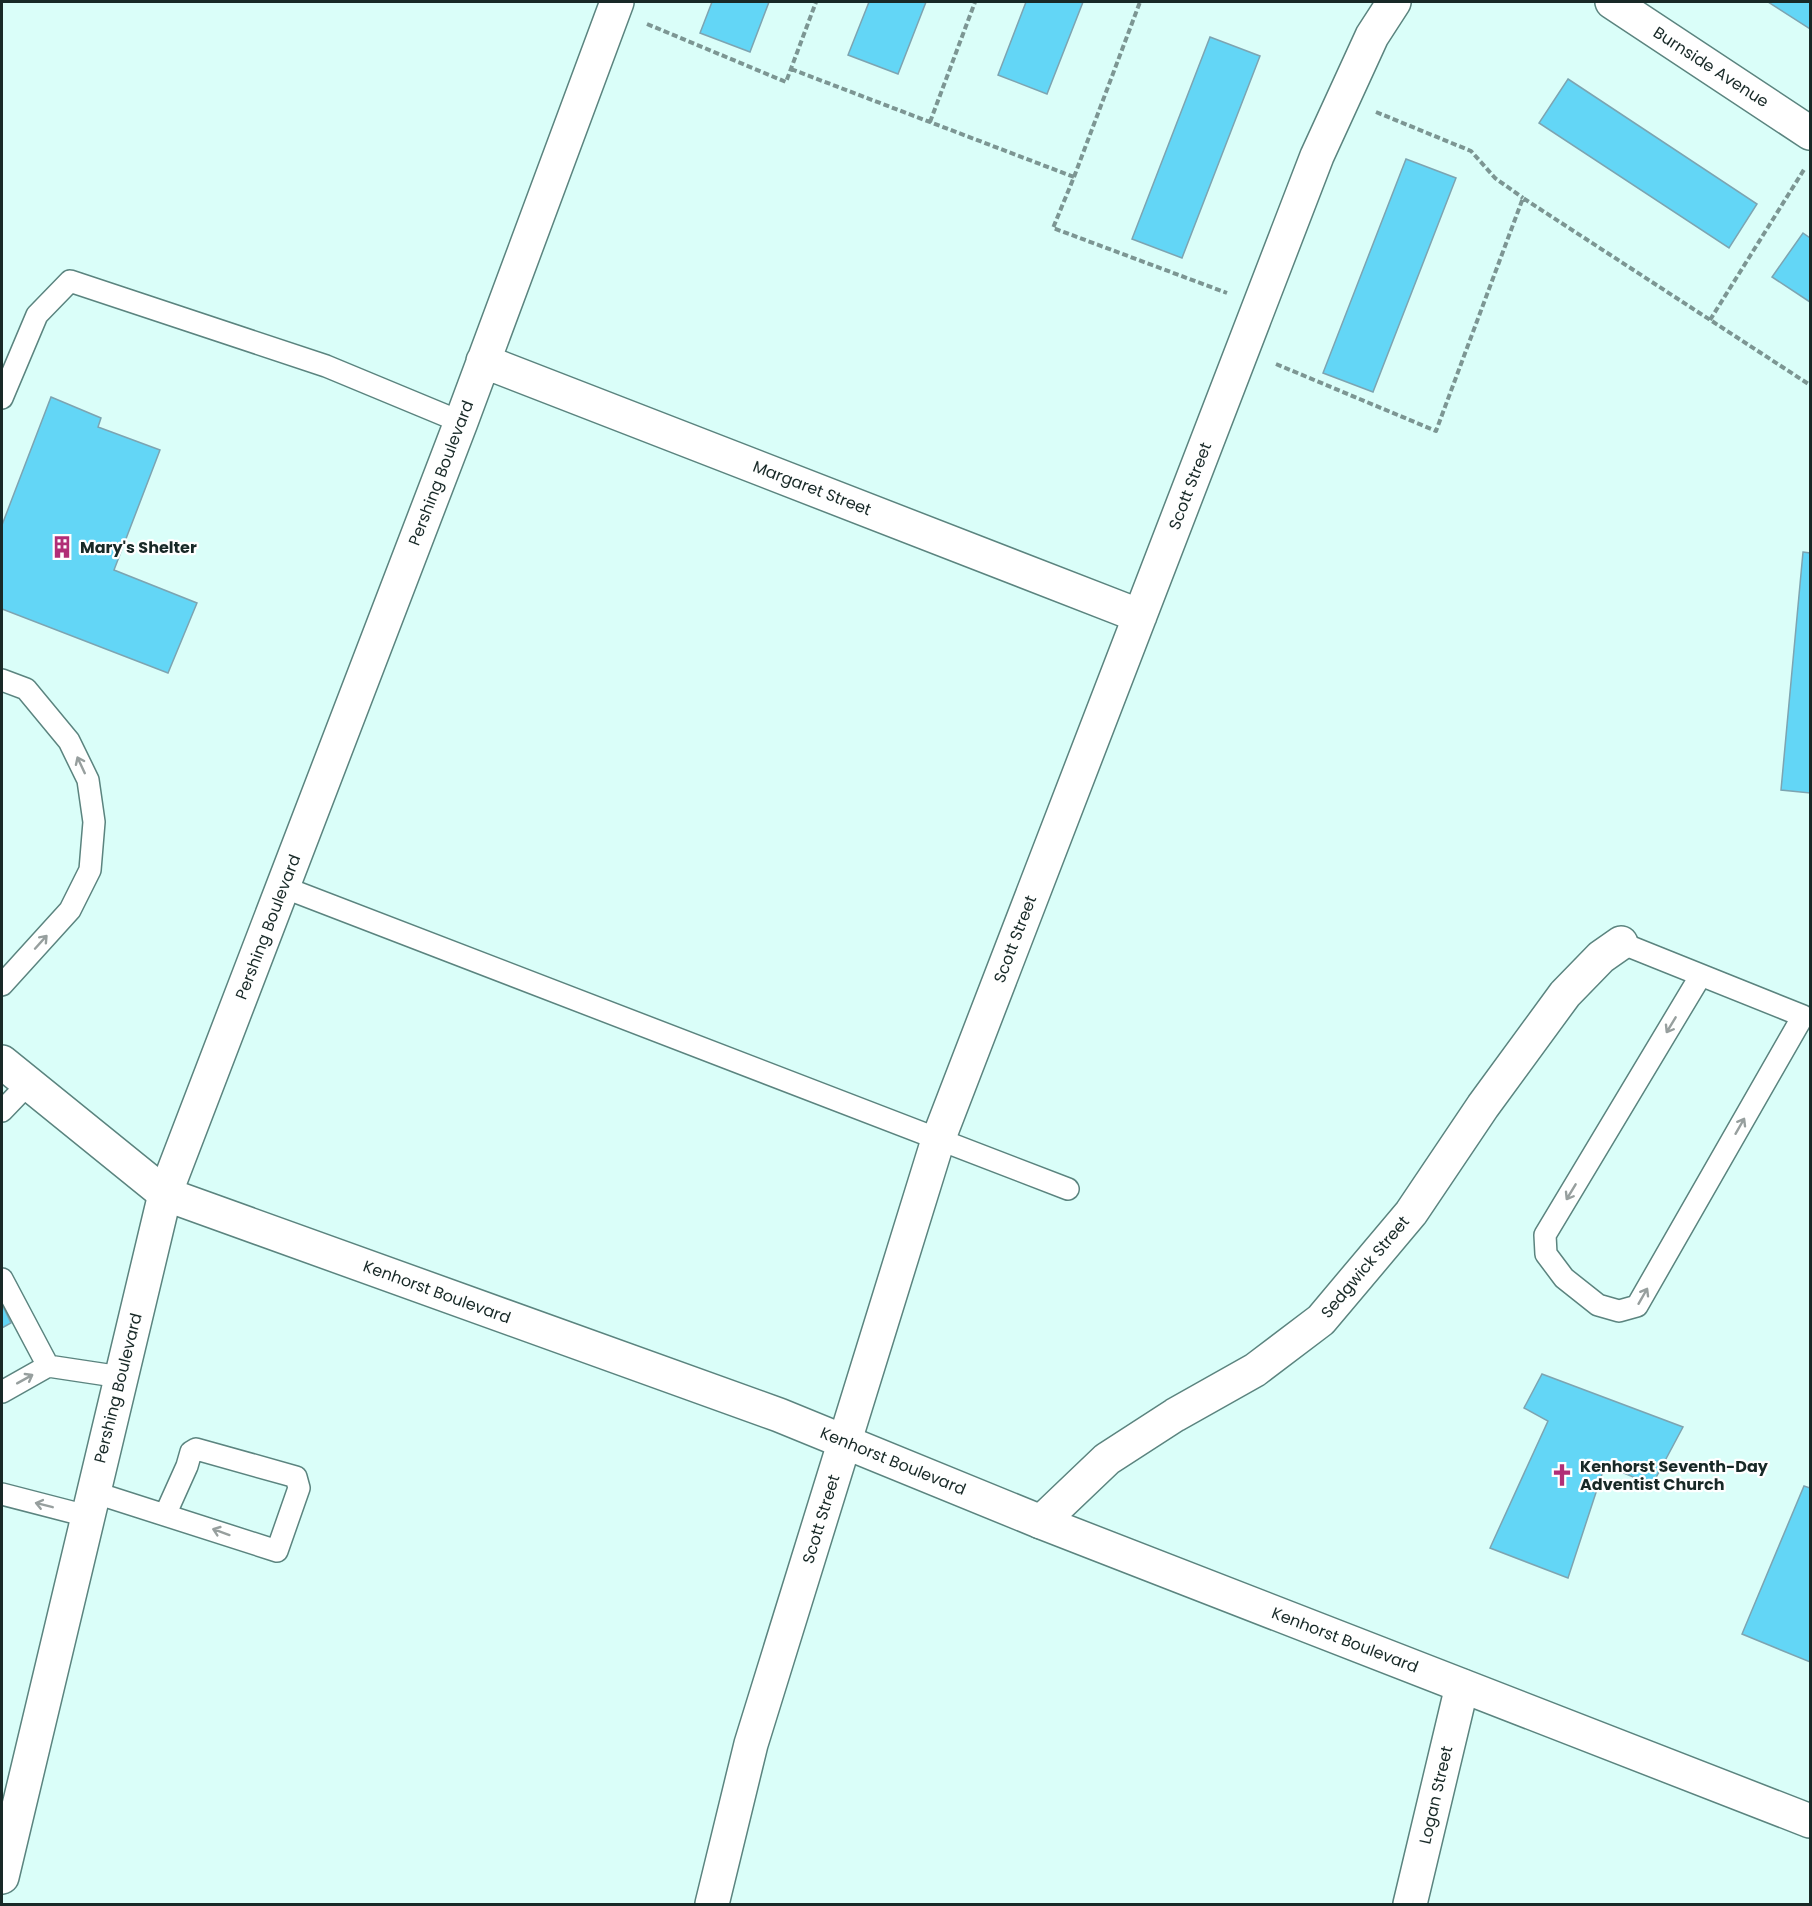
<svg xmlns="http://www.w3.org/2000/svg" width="1812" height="1906" viewBox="0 0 1812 1906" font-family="Poppins,sans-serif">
  <rect width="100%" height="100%" fill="#dafef9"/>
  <!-- building -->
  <path fill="#63d6f6" stroke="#7da4b1" stroke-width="1.5" d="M712,2H769L750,52L700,33Z
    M869,2H926L898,74L848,55Z
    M1026,2H1083L1047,94L998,75Z
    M1768,2H1810V29Z
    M1210,37L1260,56L1182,258L1132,239Z
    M1568,79L1757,204L1729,248L1539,123Z
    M1406,159L1456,178L1373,392L1323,373Z
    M1803,233L1810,238V302L1772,277Z
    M51,397L101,418L98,427L160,450L114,570L197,603L168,673L2,609V525Z
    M1803,552L1810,553V793L1781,790Z
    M2,1304L11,1323L2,1328Z
    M1542,1374L1683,1427L1652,1485L1605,1465L1568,1578L1490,1548L1548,1421L1524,1408Z
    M1804,1486L1810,1488V1662L1742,1634Z"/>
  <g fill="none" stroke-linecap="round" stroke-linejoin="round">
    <!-- lane casing -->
    <g stroke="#5b847f" stroke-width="24">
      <path id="lane" d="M2,398L37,315L70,281L326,366L461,422
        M2,680L26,689L69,741L88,780L94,822L90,870L70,910L2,985
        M283,887L1068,1189
        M1621,943L1803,1016L1637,1306L1619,1311L1598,1305L1564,1278L1546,1254L1545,1235L1701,975
        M2,1111L27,1085
        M2,1279L48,1366L121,1377
        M2,1392L48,1366
        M93,1492L277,1551L299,1488L296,1477L196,1449L191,1452L187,1466L165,1515
        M2,1494L87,1516"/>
    </g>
    <!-- street casing -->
    <g stroke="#5b847f" stroke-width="36">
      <path id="street" d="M1612,2L1810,133
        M483,361L1140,616
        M1041,1522L1107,1459L1175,1415L1255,1370L1321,1320L1411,1213L1483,1106L1565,994L1601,957L1621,943
        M2,1877L165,1194L461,422L617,2
        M712,1904L751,1744L938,1140L1317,156L1372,36L1394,2
        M1410,1904L1462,1686"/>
    </g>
    <!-- secondary casing -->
    <g stroke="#5b847f" stroke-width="36">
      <path id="secondary" d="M2,1062L165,1194L779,1415L1041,1522L1810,1821"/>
    </g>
    <!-- path -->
    <path stroke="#7c9693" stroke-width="4" stroke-dasharray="6 3" stroke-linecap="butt" d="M647,24L786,82L816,2
      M791,69L1074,177L1053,228L1227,293
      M1376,112L1471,151L1495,178L1523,198
      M930,122L975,2
      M1074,177L1140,2
      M1710,320L1805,168
      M1276,364L1436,431L1523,198L1810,385"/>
    <!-- lane -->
    <use href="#lane" stroke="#fff" stroke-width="21"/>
    <!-- street -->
    <use href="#street" stroke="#fff" stroke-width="33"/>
    <!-- secondary -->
    <use href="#secondary" stroke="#fff" stroke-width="33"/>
  </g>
  <!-- one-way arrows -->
  <defs><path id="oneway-shaft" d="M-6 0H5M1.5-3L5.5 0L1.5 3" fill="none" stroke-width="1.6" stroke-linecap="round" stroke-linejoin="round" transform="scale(1.5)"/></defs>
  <g stroke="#979f9e">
    <use href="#oneway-shaft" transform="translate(81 765) rotate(-115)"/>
    <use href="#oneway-shaft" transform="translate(41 942) rotate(-48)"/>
    <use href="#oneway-shaft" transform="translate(1671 1025) rotate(121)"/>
    <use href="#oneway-shaft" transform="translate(1740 1126) rotate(-60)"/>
    <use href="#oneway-shaft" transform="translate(1571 1192) rotate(121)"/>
    <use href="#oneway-shaft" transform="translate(1643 1296) rotate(-60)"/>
    <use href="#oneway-shaft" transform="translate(25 1379) rotate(-29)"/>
    <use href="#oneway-shaft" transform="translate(44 1505) rotate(-166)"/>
    <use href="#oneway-shaft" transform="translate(221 1532) rotate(-160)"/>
  </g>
  <!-- icons -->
  <defs>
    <g id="building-bare" transform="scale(1.8)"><path d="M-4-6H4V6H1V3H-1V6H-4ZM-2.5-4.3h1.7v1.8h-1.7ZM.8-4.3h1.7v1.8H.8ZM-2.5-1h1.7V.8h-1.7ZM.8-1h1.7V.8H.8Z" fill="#b12e77" stroke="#fff" stroke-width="2.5" paint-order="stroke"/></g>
    <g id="church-bare" transform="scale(1.8)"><path d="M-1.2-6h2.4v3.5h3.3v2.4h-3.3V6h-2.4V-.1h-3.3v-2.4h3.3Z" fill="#b12e77" stroke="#fff" stroke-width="2.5" paint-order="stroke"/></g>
  </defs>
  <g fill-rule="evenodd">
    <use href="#building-bare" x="62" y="547"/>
    <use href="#church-bare" x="1562" y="1475"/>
  </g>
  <g text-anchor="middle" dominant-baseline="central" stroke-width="4.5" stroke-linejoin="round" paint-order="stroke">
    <!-- street labels -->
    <g font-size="16" fill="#182927" stroke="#fff">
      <text transform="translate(1711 67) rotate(33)">Burnside Avenue</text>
      <text transform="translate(441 473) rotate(-69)">Pershing Boulevard</text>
      <text transform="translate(1190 486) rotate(-69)">Scott Street</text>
      <text transform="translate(812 488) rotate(21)">Margaret Street</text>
      <text transform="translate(268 927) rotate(-69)">Pershing Boulevard</text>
      <text transform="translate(1015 939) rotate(-69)">Scott Street</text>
      <text transform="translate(1365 1267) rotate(-50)">Sedgwick Street</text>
      <text transform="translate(437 1292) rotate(20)">Kenhorst Boulevard</text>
      <text transform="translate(118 1388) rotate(-76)">Pershing Boulevard</text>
      <text transform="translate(893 1461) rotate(22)">Kenhorst Boulevard</text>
      <text transform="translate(821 1519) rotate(-73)">Scott Street</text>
      <text transform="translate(1345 1640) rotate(21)">Kenhorst Boulevard</text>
      <text transform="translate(1436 1795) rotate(-77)">Logan Street</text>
    </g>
    <!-- poi labels -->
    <g font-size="16" font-weight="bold" fill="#182927" stroke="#fff" text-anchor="start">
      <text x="80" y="547">Mary's Shelter</text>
      <text x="1580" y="1466">Kenhorst Seventh-Day<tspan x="1580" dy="18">Adventist Church</tspan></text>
    </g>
  </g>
  <!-- border -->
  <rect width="1812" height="1906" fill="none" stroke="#182927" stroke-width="6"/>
</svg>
